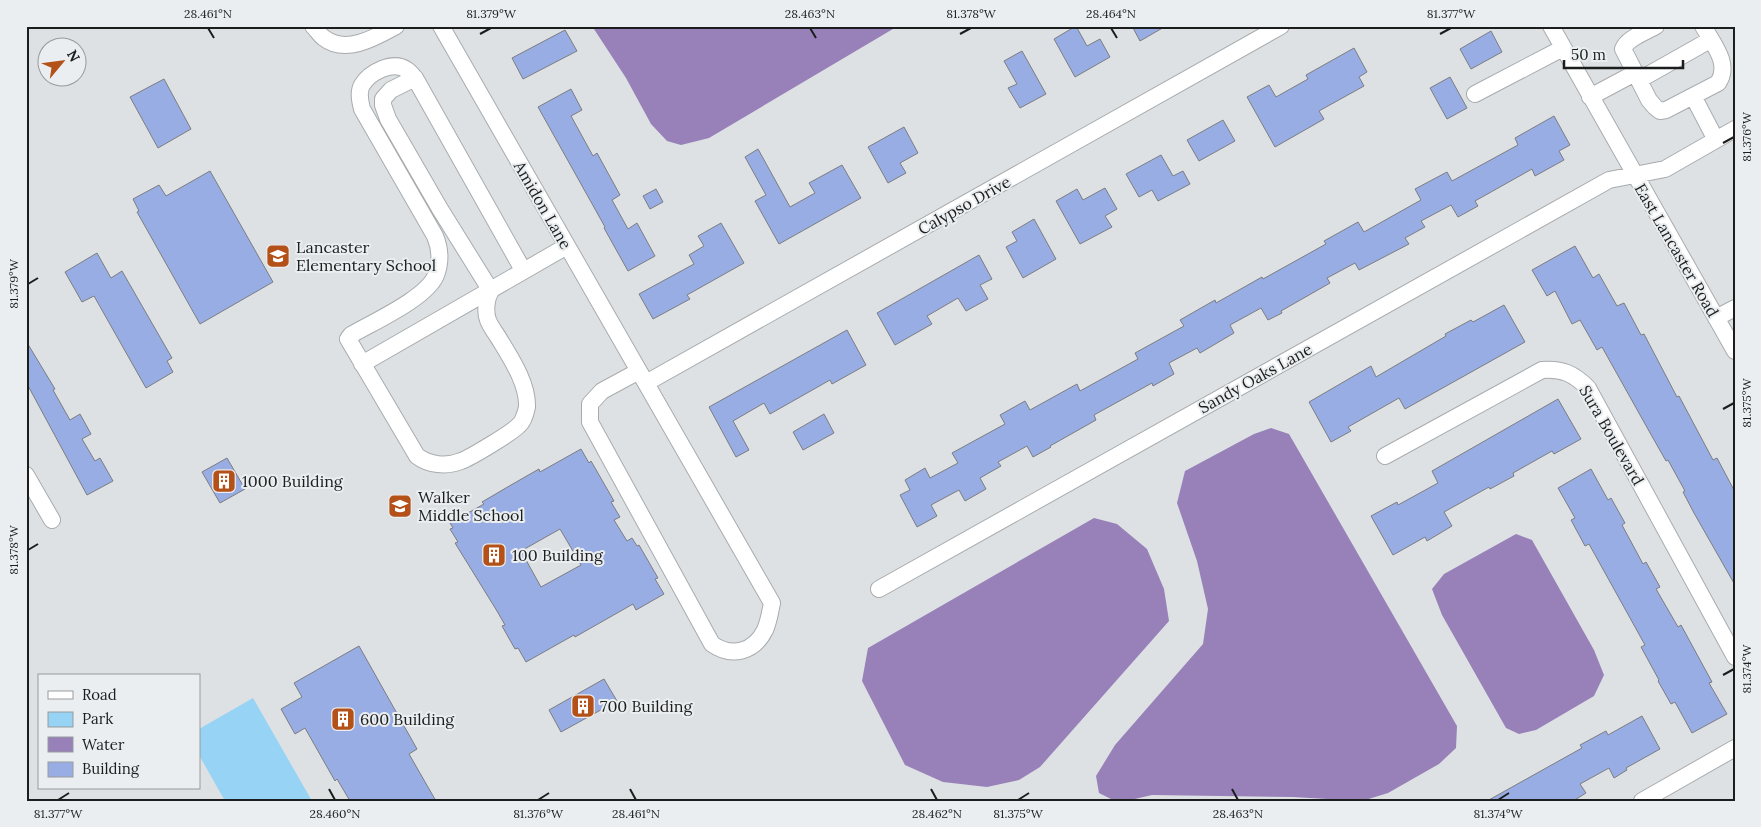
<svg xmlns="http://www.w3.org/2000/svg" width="1761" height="827" viewBox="0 0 1761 827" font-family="Lora,serif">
  <rect width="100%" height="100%" fill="#dde1e3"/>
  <!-- green -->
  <path fill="#96d3f5" d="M253,698L312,801H225L199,755V729Z"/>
  <!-- water -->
  <path fill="#9781b8" d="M592,26H898L709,138L681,145L667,141L651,124L626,78Z
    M1271,428L1289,434L1457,726L1456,748L1439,764L1388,793L1362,801L1293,797L1152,795L1126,801H1115L1099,793L1096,776L1115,745L1203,644L1208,609L1197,561L1177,503L1185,471L1254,434Z
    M1094,518L1117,524L1147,549L1164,589L1169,621L1040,767L1019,780L987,787L943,782L905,765L862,681L868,648Z
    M1516,534L1532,540L1594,650L1604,675L1594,696L1536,730L1519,734L1506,728L1442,615L1432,589L1444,574Z"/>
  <!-- building -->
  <path fill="#98ade4" stroke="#7c7d80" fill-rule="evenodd" d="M1076,26L1087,46L1100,39L1110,57L1075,77L1054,39Z
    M1132,26H1166L1140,41Z
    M565,30L577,51L523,79L512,58Z
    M1491,31L1502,52L1471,69L1460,49Z
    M1354,48L1367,72L1359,77L1364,86L1319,111L1324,119L1275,147L1247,97L1269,85L1276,97L1308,79L1306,75Z
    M1022,51L1046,94L1020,108L1008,88L1017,84L1004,61Z
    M1450,77L1467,108L1447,119L1430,88Z
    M164,79L191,129L158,148L130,97Z
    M571,89L582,110L571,116L593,156L597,153L620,195L612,200L628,229L637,223L655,256L628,271L604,228L605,227L538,107Z
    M1554,116L1570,145L1559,151L1564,160L1535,176L1532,169L1475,201L1478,206L1458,217L1451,205L1421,221L1425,227L1405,238L1409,244L1359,270L1355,263L1327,278L1330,283L1281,311L1282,313L1268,320L1261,308L1230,325L1234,333L1200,353L1197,348L1169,363L1174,374L1153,386L1152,383L1094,415L1096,420L1050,446L1051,447L1033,457L1027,446L998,462L1001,466L980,478L986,489L965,501L959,490L931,505L937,516L917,527L900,495L910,490L905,480L925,468L930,478L958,463L952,453L1005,424L1000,415L1025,401L1030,410L1077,384L1080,391L1138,359L1135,353L1184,326L1180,320L1215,300L1216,303L1262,277L1263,279L1326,244L1324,241L1358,222L1364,232L1421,200L1415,189L1447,172L1452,181L1518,145L1515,138Z
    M1223,120L1235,141L1199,161L1187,140Z
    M904,127L918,153L900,163L906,173L888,183L868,147Z
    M758,149L790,207L815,193L809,183L842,165L861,198L779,244L755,201L766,195L745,157Z
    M1161,155L1173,176L1183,171L1190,184L1158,201L1152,190L1139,197L1126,174Z
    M210,171L273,282L200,324L137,212L139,211L133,199L159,185L166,196Z
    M1105,188L1117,209L1105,216L1112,227L1080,244L1056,201L1077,189L1083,200Z
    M656,189L663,202L650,209L643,196Z
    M1034,219L1056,259L1023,278L1006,247L1017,241L1012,232Z
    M721,223L744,263L687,295L690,299L653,319L639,294L694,264L689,255L704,246L698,236Z
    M1575,246L1593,278L1599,274L1617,306L1624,303L1641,335L1644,334L1677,397L1679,396L1713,460L1717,458L1735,492V585L1694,513L1683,492L1685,491L1668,460L1666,461L1649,431L1602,347L1597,350L1580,320L1572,324L1555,291L1547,296L1532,270Z
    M97,253L111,278L122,271L172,358L167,361L173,372L146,388L94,296L82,302L65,272Z
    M979,255L992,279L980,285L988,299L966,311L958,298L927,316L932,324L895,345L877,313Z
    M1504,305L1525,342L1405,409L1399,398L1348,427L1351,431L1331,442L1309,402L1371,366L1376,377L1446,336L1445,334L1471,320L1473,322Z
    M847,330L866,365L832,384L830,380L770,414L764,403L733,421L749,450L736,457L709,407Z
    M26,341L55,389L53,390L70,420L80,414L91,434L82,439L95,461L100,458L113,481L87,495L26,382Z
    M1558,399L1581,439L1554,454L1552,451L1513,473L1514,476L1490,489L1489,487L1444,512L1452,526L1427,541L1425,537L1393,555L1371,516L1397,502L1398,505L1438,483L1432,471Z
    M824,414L834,433L803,450L793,432Z
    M581,449L589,463L591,461L614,501L611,502L620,517L614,520L627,541L632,538L637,546L639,545L658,578L655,579L664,594L636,610L633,604L575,637L574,635L526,662L518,648L515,649L502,626L505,625L497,611L455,543L458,542L450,529L453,528L450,523L484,504L482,502L511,485L539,469L540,472ZM560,529L581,565L541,587L521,551Z
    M227,458L245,489L220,503L202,472Z
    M1591,469L1608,500L1611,498L1625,523L1622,525L1643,564L1646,562L1660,587L1656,589L1678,627L1681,625L1712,682L1709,683L1727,714L1692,733L1675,702L1671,704L1658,681L1659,680L1641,647L1645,645L1589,544L1585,546L1571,520L1575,518L1558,488Z
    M359,646L417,749L409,754L436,801H350L337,779L335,781L305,728L295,734L281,709L302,697L294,683Z
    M604,679L617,701L561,732L549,710Z
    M1642,716L1660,749L1626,768L1627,770L1614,778L1609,768L1580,784L1586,793L1573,801H1487L1582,748L1580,745L1606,731L1608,735Z"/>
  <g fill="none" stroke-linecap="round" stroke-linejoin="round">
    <!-- minor casing -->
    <g stroke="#a8acae" stroke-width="18">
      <path id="minor" d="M313,26C317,30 320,35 324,38C346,55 376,37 396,26
        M441,26L772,603C770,612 769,621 765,630C754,652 732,658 712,644L590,422V404L602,391L639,371
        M1551,26L1735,351
        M1656,26C1646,32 1627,38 1623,49L1649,100L1655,107L1660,111L1666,110L1718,83C1731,64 1713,44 1703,26
        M415,78L391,90L383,99V105L388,119L440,209L491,291
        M1639,80L1710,40
        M1475,94L1563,48
        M1693,96L1716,140
        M1590,97L1635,73
        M491,291C486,298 485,312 488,320C490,326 495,332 498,337C510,357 528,383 527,407C526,412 523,422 519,425C513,432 470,458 461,461C446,467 429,465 417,456L348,339L351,335C373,322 427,298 436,275C441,262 440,248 435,236L362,109C360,101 358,92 362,85C370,72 393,60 407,70C410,72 413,76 415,78L523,270
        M1716,318L1735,308
        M362,364L567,246
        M646,383L1281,26
        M1385,456L1542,370C1562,368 1574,374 1588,388L1735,657
        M26,475L52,520
        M879,589L1609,180L1665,169L1735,129
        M1642,801L1735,748"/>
    </g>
    <!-- minor -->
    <use href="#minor" stroke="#fff" stroke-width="16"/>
  </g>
  <!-- ticks -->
  <path fill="none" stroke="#1c1e1e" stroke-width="2" d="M208,28L214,38M810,28L816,38M1111,28L1117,38M480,34L491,28M960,34L971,28M1440,34L1451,28M1723,143L1734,137M28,284L38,278M1723,409L1734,403M28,550L38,544M1723,675L1734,669M329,789L335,800M630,789L636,800M931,789L937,800M1232,789L1238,800M58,800L69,793M538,800L549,793M1018,800L1029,793M1498,800L1509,793"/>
  <!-- icons -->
  <defs>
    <g id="school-square" transform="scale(1.25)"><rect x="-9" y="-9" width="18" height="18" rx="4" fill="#b45118" stroke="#ebeef1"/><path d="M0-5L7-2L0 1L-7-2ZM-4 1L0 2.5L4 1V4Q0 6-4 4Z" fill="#fff"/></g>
    <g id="building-square" transform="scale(1.25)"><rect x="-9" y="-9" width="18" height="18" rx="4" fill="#b45118" stroke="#ebeef1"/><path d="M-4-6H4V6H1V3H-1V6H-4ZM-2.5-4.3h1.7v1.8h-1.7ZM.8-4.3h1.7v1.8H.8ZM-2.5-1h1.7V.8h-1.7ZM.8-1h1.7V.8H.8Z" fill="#fff"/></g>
  </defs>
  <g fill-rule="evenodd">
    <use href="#school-square" x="278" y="256"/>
    <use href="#building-square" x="224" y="481"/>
    <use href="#school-square" x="400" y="506"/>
    <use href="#building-square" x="494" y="555"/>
    <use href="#building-square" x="583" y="706"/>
    <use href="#building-square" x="343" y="719"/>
  </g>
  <g text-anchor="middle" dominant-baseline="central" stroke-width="4" stroke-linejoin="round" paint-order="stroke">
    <!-- street labels -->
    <g font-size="16" fill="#1c1e1e" stroke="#ebeef1">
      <text transform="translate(543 205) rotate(60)">Amidon Lane</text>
      <text transform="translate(964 205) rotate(-29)">Calypso Drive</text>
      <text transform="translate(1677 250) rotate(60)">East Lancaster Road</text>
      <text transform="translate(1255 378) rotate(-29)">Sandy Oaks Lane</text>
      <text transform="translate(1612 435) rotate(60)">Sura Boulevard</text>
    </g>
    <!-- poi labels -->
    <g font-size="16" fill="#1c1e1e" stroke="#ebeef1" text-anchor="start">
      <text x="296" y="247">Lancaster<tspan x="296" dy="18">Elementary School</tspan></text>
      <text x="242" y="481">1000 Building</text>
      <text x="418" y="497">Walker<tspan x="418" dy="18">Middle School</tspan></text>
      <text x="512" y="555">100 Building</text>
      <text x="600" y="706">700 Building</text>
      <text x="360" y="719">600 Building</text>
    </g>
  </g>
  <!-- border -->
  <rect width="1761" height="827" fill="none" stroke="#ebeef1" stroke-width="55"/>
  <!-- legend -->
  <rect x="38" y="674" width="162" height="115" fill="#ebeef1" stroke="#989b9d"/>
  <rect x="48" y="691" width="25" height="8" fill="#ffffff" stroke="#989b9d"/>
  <text x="82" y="700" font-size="15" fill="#1c1e1e">Road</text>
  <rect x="48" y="712" width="25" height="15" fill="#96d3f5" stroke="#989b9d"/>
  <text x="82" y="724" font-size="15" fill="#1c1e1e">Park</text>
  <rect x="48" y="737" width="25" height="15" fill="#9781b8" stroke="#989b9d"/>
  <text x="82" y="750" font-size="15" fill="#1c1e1e">Water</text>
  <rect x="48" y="762" width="25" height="15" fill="#98ade4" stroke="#989b9d"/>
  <text x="82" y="774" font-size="15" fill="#1c1e1e">Building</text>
  <!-- north arrow -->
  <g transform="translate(62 62) rotate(61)"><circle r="24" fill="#ebeef1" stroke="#989b9d"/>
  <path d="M0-4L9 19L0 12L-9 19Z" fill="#b45118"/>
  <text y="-8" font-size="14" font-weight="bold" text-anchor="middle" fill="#1c1e1e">N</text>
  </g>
  <!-- scale -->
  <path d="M1564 60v8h119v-8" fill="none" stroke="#1c1e1e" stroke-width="2.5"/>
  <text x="1571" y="60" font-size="15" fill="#1c1e1e" stroke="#ebeef1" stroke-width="4" paint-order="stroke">50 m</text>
  <rect x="28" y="28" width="1706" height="772" fill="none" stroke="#1c1e1e" stroke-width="2"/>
  <g font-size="12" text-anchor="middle" fill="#1c1e1e">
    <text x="208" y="18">28.461°N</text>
    <text x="491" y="18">81.379°W</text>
    <text x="810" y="18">28.463°N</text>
    <text x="971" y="18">81.378°W</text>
    <text x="1111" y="18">28.464°N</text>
    <text x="1451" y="18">81.377°W</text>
    <text transform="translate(1747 137) rotate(-90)" y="4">81.376°W</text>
    <text transform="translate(14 284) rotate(-90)" y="4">81.379°W</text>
    <text transform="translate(1747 403) rotate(-90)" y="4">81.375°W</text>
    <text transform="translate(14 550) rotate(-90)" y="4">81.378°W</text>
    <text transform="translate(1747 669) rotate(-90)" y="4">81.374°W</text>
    <text x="58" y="818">81.377°W</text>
    <text x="335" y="818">28.460°N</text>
    <text x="538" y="818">81.376°W</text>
    <text x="636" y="818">28.461°N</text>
    <text x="937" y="818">28.462°N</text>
    <text x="1018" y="818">81.375°W</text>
    <text x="1238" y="818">28.463°N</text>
    <text x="1498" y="818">81.374°W</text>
  </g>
</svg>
